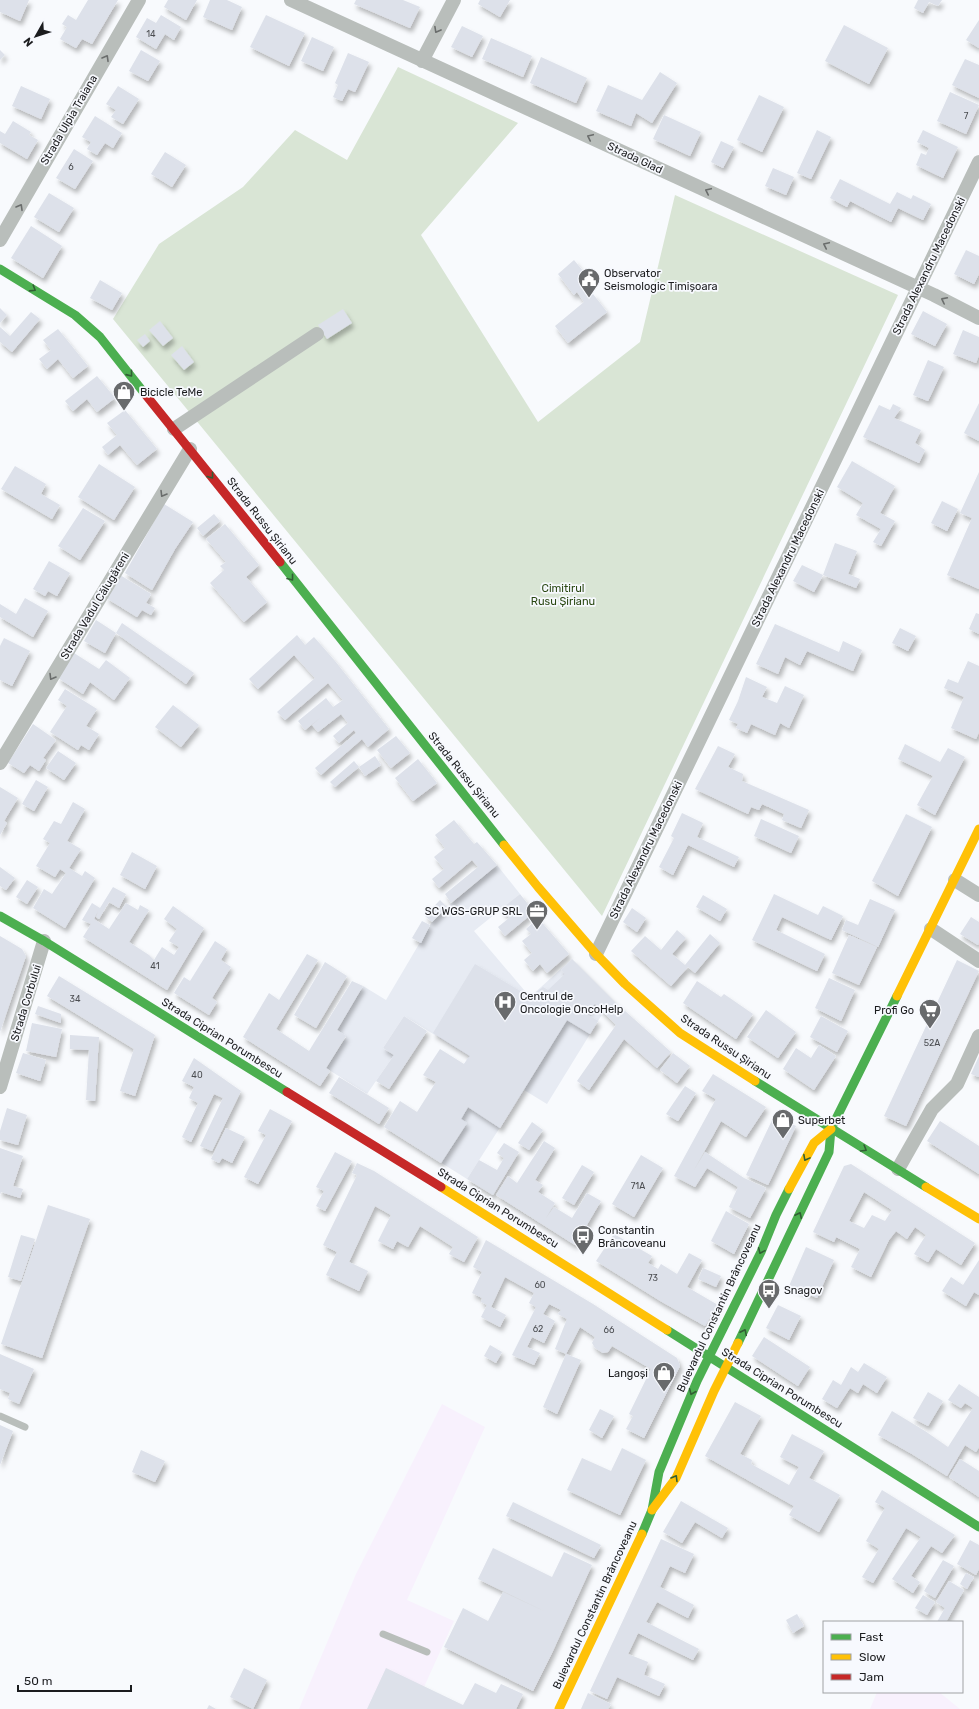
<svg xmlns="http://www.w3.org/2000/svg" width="979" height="1709" viewBox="0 0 979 1709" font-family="Rubik,sans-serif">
  <defs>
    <filter id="shadow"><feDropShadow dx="2.5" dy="4.5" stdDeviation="2" flood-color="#0004"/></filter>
  </defs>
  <rect width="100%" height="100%" fill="#f8fafd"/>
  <!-- commercial -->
  <path fill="#f8f1fd" d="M442,1404L485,1427L407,1600L454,1621L414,1709H299L356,1574Z
    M877,1692H939L960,1709H870Z"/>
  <!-- built -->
  <path fill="#e7ebf3" d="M497,865L520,894L474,931L530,997L572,959L615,1002L603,1013L598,1021L547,1104L524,1090L467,1179L413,1145L469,1056L404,1016L383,1048L394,1055L367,1094L326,1068L346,1037L337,1030L363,986L386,1000L432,922L447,907Z"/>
  <!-- green -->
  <path fill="#d9e5d5" d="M398,67L518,123L421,235L538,422L640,342L675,195L898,295L602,916L113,319L159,244L243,187L295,130L347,160Z"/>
  <!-- building -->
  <path fill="#dde1ea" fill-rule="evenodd" filter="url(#shadow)" d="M0,0H29L20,21L0,12Z
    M88,0H118L92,44L82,39L76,48L60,39L67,27L62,24L68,15L76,20Z
    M168,0H197L186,20L164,7Z
    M210,0H227L242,7L232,30L203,17Z
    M356,0H403L420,7L410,28L354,4Z
    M480,0H510L500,17L478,4Z
    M918,0H942L938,6L929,2L923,13L914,8Z
    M161,15L181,27L174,40L165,34L156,49L136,37L147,18L156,23Z
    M266,15L305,33L289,66L250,47Z
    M979,20V48L966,40Z
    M844,25L888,48L869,84L825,61Z
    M462,26L483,36L472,57L451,47Z
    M312,37L334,47L323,71L301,61Z
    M491,38L532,56L523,77L482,59Z
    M0,50L5,55L0,60Z
    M141,50L160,61L148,81L129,71Z
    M348,53L369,62L355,92L348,89L342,101L333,97L338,85L335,83Z
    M541,57L587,78L576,103L530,83Z
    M965,59L979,65V98L952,85Z
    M660,72L677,83L652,123L636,113L631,126L596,111L608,85L642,100Z
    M21,86L50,99L41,119L12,106Z
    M118,86L139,99L123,124L111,117L116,110L106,104Z
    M950,92L979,105L966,134L937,121Z
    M759,95L784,107L762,152L737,140Z
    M664,115L701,132L690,156L653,139Z
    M95,116L122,133L113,148L105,143L97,155L87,149L91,142L82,137Z
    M13,121L31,132L29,135L38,140L27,159L0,143V131L5,134Z
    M817,130L831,137L811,179L797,173Z
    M923,130L958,147L943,178L916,165L921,153L926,155L929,148L917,142Z
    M721,141L734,147L723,168L711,162Z
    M74,149L93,161L75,189L56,178Z
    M165,152L186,165L172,187L151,174Z
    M773,168L794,177L786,195L765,186Z
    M840,179L890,204L897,192L911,199L913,195L931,204L923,220L898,208L891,222L850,201L847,207L830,198Z
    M49,193L74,208L59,232L34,217Z
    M31,226L62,246L43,278L11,258Z
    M966,250L979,256V274L974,284L954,274Z
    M574,260L591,281L583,287L590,296L593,294L607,312L568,343L555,326L584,302L577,292L574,295L558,274Z
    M100,280L122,293L112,310L90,298Z
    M0,308L7,315L0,323Z
    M343,309L352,323L327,339L318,325Z
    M923,311L947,324L935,346L911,334Z
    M31,312L40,319L12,352L0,342V327L10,336Z
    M160,321L173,338L163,346L149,330Z
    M58,329L88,366L73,378L58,359L47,369L39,359L51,350L43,340Z
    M963,330L979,337V355L976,363L953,354Z
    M145,334L150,341L143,347L137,340Z
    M182,346L194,362L184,370L171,355Z
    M928,360L944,367L928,401L913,395Z
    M97,376L115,398L97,412L87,399L73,411L65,401Z
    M979,403V441L964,433Z
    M893,404L901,408L894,418L921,430L915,443L925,450L919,463L863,437L879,405L890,410Z
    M125,410L157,449L137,465L120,445L108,455L102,447L117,435L107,423Z
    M852,461L895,486L880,513L895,521L881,546L873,542L881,529L856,515L863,503L837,487Z
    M99,464L135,487L114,520L78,497Z
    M15,466L46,484L41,494L60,505L52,519L1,489Z
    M979,472V589L947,575L972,518L960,513Z
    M942,501L958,509L947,531L931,523Z
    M164,504L193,522L175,549L152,590L125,573Z
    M83,508L105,521L80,560L58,546Z
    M214,514L220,521L203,536L197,528Z
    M225,524L259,565L246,577L267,602L244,622L210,583L224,570L220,566L226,562L206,539Z
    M835,543L857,551L848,574L860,579L856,588L823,575L814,592L793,581L802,565L823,575Z
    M49,561L70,573L57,596L48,591L45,596L33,589Z
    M120,575L151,594L146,603L155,608L151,615L142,610L137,617L106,598Z
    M25,598L48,611L33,637L0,617V604L16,614Z
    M976,613L979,614V634L969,629Z
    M96,620L116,633L105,653L84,641Z
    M122,623L194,673L186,684L116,633Z
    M775,624L839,652L843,641L862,650L853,671L807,651L800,665L785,657L778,674L756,664Z
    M900,628L916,636L908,651L892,643Z
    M297,635L305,645L314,637L335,661L389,729L368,747L362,739L321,775L315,768L356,733L354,730L339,743L333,736L348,723L341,714L318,732L312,725L320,718L305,730L298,721L326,698L333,707L343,700L328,683L285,720L277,712L315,678L294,655L258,689L249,679Z
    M4,638L30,651L12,686L0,680V646Z
    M74,653L99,669L106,660L130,678L114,700L90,682L83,694L58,678Z
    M968,661L979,666V732L976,739L951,728L964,697L944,688L948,679L958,683Z
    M746,677L767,687L762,697L777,703L785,686L804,695L789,728L780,723L775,735L751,724L747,733L736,728L738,724L729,720L738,701Z
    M65,689L97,709L86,726L99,734L89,750L81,745L78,750L50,732L67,706L58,700Z
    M173,705L199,725L181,747L155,727Z
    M33,724L56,740L43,758L46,760L39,771L30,765L24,773L8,763Z
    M396,736L410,753L391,768L377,750Z
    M905,744L940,762L948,748L965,757L935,815L917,805L933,776L898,759Z
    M718,746L735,754L728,767L743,774L742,781L809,810L801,828L782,820L784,814L762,804L759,810L751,807L748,814L695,789Z
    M58,751L76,763L64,780L46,768Z
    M375,756L381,765L365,776L359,767Z
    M418,759L437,783L413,801L395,778Z
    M354,761L359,767L335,787L330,782Z
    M36,780L48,787L34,811L22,804Z
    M0,787L18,798L4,821L7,823L0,835Z
    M73,802L85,809L67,841L81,849L69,868L82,876L85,871L95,878L65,928L33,908L44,889L52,894L66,873L60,869L55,877L36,866L50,843L43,839L54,821L61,824Z
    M682,813L703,823L697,837L739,857L734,867L688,845L673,875L659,867L674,838L671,836Z
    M906,814L932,827L898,896L872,881Z
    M761,819L799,836L791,853L754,836Z
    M454,820L474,844L477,842L497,865L451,903L445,894L478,867L472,860L439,888L432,879L444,869L434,857L445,848L435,835Z
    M132,852L157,866L145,889L120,875Z
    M0,867L15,878L6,890L0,886Z
    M27,880L38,887L27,904L16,897Z
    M113,887L126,894L119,908L109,902L99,919L96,917L98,911L94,919L109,929L126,903L138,910L140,905L149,910L129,942L149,955L154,960L162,947L174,955L179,947L169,941L177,929L164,919L173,906L204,928L167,990L83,937L91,924L82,920L92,903L100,908Z
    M520,894L534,912L505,936L498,927L509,918L501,909Z
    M774,894L818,915L823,906L843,916L831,940L782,917L776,930L825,954L817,971L752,940Z
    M703,895L727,909L720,921L696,907Z
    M870,899L895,910L878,947L842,930L846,920L858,925Z
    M440,900L447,907L432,922L425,916Z
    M632,908L646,918L637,932L623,922Z
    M971,917L979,922V943L978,945L960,934Z
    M538,918L569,954L547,973L540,964L533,971L524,960L532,953L522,941L531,934L526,929Z
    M422,921L430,925L421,943L412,938Z
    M677,930L686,938L672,954L685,965L710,934L720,943L695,973L688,967L671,986L631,951L645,936L661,950Z
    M849,935L877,947L859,985L832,973Z
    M0,936L22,949L26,956L0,1032Z
    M215,941L227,949L221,960L231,967L212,998L217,1002L209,1015L174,993L184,977L190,981Z
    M307,954L318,960L276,1029L309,1051L352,981L363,986L337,1030L346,1036L326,1068L330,1071L320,1086L243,1037L269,993L279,1000Z
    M572,959L615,1002L671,1052L657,1068L624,1039L589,1090L577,1081L616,1025L595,1004L585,1013L598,1021L590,1034L567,1020L500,1128L468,1107L461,1119L467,1123L441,1163L384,1127L400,1101L417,1112L436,1082L423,1075L440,1049L464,1064L470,1056L433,1033L475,964L530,997L543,987L548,990L565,974L561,970Z
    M957,960L979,971L906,1126L884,1116Z
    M325,962L347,976L316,1028L294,1015Z
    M59,976L155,1035L135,1096L120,1091L134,1049L47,996Z
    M829,978L855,990L841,1021L815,1008Z
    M697,981L721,997L724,994L753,1014L736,1039L683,1003Z
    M38,1006L61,1014V1023L35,1014Z
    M766,1010L796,1032L778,1058L747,1037Z
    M404,1016L427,1031L389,1089L376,1081L394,1055L383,1048Z
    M821,1016L848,1031L837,1052L810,1037Z
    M32,1023L62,1029L56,1057L26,1051Z
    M70,1035L99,1037L95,1101L86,1100L89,1050L70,1049Z
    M819,1045L836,1056L814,1090L783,1069L796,1048L811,1058Z
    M23,1053L46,1060L40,1081L16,1073Z
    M673,1053L690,1066L677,1083L660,1070Z
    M979,1056V1077L971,1074Z
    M194,1058L241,1091L212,1151L200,1146L223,1098L214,1094L191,1142L182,1137L198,1103L189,1098L194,1087L182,1081Z
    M713,1074L766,1107L746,1137L721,1121L694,1170L705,1152L744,1178L766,1188L750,1218L729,1207L738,1187L707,1168L695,1187L674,1176L716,1099L702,1091Z
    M339,1077L389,1108L379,1124L329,1093Z
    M685,1086L696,1093L678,1121L666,1114Z
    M7,1108L27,1115L18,1145L0,1140V1131Z
    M270,1109L292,1121L258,1184L244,1177L266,1135L258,1131Z
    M774,1116L796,1126L768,1185L746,1175Z
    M940,1121L979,1146V1174L927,1141Z
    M532,1122L543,1130L529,1150L518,1143Z
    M226,1128L245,1137L232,1163L222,1158L219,1163L211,1159Z
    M544,1141L555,1148L535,1180L543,1185L538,1192L555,1203L546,1218L554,1207L572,1218L587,1193L601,1201L575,1245L496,1195L508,1176L517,1183Z
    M504,1143L519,1152L493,1195L467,1179L479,1160L497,1170L504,1158L497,1153Z
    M0,1148L23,1156L13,1186L23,1189L20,1198L1,1192L0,1195Z
    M335,1152L352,1161L325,1211L316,1206L324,1191L316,1187Z
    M641,1155L663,1168L634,1217L612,1204Z
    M357,1163L374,1171L478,1237L464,1262L449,1254L453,1247L420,1226L408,1247L397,1241L393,1249L378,1241L391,1215L375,1206L349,1262L368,1271L359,1291L326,1275L337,1252L323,1245L357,1175L352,1173Z
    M851,1164L975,1243L961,1265L936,1249L928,1262L914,1254L926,1235L915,1227L907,1239L896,1231L889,1240L871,1277L851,1267L860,1249L836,1237L834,1242L813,1232L844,1166ZM864,1192L892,1210L885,1221L872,1215L864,1228L849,1221Z
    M582,1165L594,1172L574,1205L562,1198Z
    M48,1205L90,1219L42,1358L1,1344Z
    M726,1211L749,1224L734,1254L711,1241Z
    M614,1234L652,1256L648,1263L658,1269L661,1264L677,1274L689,1253L702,1260L687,1287L718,1305L705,1326L662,1302L596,1261Z
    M21,1235L35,1239L21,1281L8,1277Z
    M486,1240L593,1304L677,1358L680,1366L644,1438L626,1429L633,1416L629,1414L651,1369L612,1346L608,1352L603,1353L595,1348L592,1343L595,1337L580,1327L566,1354L555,1349L567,1319L558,1314L561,1310L549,1304L543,1314L555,1321L544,1343L532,1337L527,1347L540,1353L534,1365L512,1355L536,1307L529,1303L534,1293L505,1277L491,1307L506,1315L500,1327L481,1317L487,1305L481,1302L482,1298L472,1293L482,1272L473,1267Z
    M806,1247L834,1260L817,1298L789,1286Z
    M979,1260V1295L974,1292L966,1306L942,1291L951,1277L963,1285Z
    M703,1268L721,1276L716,1287L698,1279Z
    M778,1305L801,1316L789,1340L766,1328Z
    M764,1337L810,1367L798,1386L752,1356Z
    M490,1345L502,1352L496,1363L484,1356Z
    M0,1354L34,1369L19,1404L8,1399L10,1393L0,1389Z
    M566,1354L581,1360L557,1414L543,1407Z
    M864,1363L887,1377L877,1393L863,1384L858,1393L850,1388L837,1408L822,1399L833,1380L841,1385L851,1367L858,1372Z
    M959,1384L979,1397V1447L976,1452L965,1445L947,1476L912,1454L878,1435L892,1411L925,1431L948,1447L973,1408L965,1403L961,1408L948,1400Z
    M928,1392L943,1401L928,1426L913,1418Z
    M735,1402L761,1416L740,1454L752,1460L751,1464L789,1485L799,1467L780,1457L792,1434L824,1451L809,1478L840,1495L819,1532L789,1515L794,1506L705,1456Z
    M600,1409L614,1416L602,1438L589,1430Z
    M0,1425L13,1431L0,1465Z
    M622,1448L646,1460L620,1515L567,1490L582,1458L611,1471Z
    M141,1450L165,1461L155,1482L132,1472Z
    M960,1459L979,1471V1497L949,1477Z
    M882,1490L955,1535L942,1553L931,1546L911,1576L920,1582L913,1593L892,1579L921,1537L906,1528L873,1583L862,1577L879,1549L866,1541L885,1508L875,1502Z
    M681,1501L728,1528L722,1538L695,1522L682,1543L663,1532Z
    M513,1502L601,1545L594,1558L506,1516Z
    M661,1539L694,1554L685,1573L670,1566L660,1587L656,1585L694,1605L688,1618L657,1602L646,1622L699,1649L693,1660L638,1633L628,1654L648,1662L644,1675L665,1684L659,1696L617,1677L607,1699L590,1691Z
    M970,1540L979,1545V1569L976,1575L957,1564Z
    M493,1548L552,1577L564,1552L592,1565L552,1653L533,1691L444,1647L463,1608L488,1621L503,1592L544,1611L478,1579Z
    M943,1560L954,1566L935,1598L924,1591Z
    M966,1573L974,1577L967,1589L960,1584Z
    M949,1581L964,1590L946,1622H937L945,1608L936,1602Z
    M923,1595L935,1602L927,1615L915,1608Z
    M797,1614L804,1626L793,1633L786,1620Z
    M244,1668L267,1680L253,1709L230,1697Z
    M386,1668L463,1705L475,1683L496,1693L501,1684L523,1694L516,1709H367Z
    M588,1693L611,1704L608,1709H581Z
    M209,1705L216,1709H207Z"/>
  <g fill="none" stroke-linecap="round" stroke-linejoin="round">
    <!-- lane -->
    <path stroke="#b9bebb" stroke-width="7" d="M0,1416L25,1427
      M383,1634L427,1652"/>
    <!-- street -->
    <path stroke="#b9bebb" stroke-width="14" d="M291,0L934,295L979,318
      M422,61L454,0
      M0,240L139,0
      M174,429L317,334
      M0,763L190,449
      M955,880L979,895
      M931,929L979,961
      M596,954L979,162
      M0,1087L44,941
      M898,1169L932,1109L957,1084L979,1036"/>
    <!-- fast -->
    <path stroke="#4caf50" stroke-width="9" d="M0,269L75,315L100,337L145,394
      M280,562L504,845
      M0,916L44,941L287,1092
      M755,1081L926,1187
      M667,1330L979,1527
      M738,1343L829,1152L831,1129L897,996
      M642,1534L652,1510L659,1472L697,1381L761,1252L776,1215L789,1189"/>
    <!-- slow -->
    <path stroke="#ffc107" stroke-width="9" d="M504,845L538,887L596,954L625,984L680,1033L755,1081
      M897,996L979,829
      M441,1187L667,1330
      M926,1187L979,1219
      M789,1189L814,1143L831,1129
      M652,1510L676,1478L714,1391L738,1343
      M559,1709L642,1534"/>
    <!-- jam -->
    <path stroke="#c62828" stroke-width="9" d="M145,394L280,562
      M287,1092L441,1187"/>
  </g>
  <!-- one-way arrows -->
  <defs><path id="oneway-chevron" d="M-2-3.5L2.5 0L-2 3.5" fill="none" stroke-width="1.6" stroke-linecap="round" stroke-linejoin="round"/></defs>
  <g stroke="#6a6d6c">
    <use href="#oneway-chevron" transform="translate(437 30) rotate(119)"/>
    <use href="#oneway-chevron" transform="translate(106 58) rotate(-60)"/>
    <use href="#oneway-chevron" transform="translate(590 137) rotate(-155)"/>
    <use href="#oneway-chevron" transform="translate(708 191) rotate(-155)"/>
    <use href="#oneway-chevron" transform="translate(20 207) rotate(-60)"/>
    <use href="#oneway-chevron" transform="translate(826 245) rotate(-155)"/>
    <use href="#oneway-chevron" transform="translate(944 300) rotate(-153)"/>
    <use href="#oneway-chevron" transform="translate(163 494) rotate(121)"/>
    <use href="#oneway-chevron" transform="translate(52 677) rotate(121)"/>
  </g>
  <g stroke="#315e34">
    <use href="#oneway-chevron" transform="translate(33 289) rotate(32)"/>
    <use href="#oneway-chevron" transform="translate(130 374) rotate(51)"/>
    <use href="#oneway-chevron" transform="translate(211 476) rotate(52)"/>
    <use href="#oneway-chevron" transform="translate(291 578) rotate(52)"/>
    <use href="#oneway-chevron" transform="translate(864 1149) rotate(31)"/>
    <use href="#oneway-chevron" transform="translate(806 1158) rotate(118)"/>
    <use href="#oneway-chevron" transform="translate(799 1215) rotate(-65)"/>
    <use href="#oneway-chevron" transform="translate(761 1251) rotate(114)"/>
    <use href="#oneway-chevron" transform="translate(744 1332) rotate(-64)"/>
    <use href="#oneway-chevron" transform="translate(692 1392) rotate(113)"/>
    <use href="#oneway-chevron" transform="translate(675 1478) rotate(-59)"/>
  </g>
  <!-- icons -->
  <defs>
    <g id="civic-pin" transform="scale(1.15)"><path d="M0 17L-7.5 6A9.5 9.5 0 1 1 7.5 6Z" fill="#686a6c" stroke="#f7f9fe"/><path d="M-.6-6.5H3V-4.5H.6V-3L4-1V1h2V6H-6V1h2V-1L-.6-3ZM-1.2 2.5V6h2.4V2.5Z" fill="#fff"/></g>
    <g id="shop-pin" transform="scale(1.15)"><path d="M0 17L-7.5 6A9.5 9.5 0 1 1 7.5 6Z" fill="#686a6c" stroke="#f7f9fe"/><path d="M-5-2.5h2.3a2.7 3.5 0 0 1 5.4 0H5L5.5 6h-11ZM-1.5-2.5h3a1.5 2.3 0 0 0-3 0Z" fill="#fff"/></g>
    <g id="office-pin" transform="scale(1.15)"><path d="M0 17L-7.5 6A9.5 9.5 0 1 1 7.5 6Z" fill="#686a6c" stroke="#f7f9fe"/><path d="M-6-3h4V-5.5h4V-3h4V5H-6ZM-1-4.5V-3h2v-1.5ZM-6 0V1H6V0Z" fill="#fff"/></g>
    <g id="hospital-pin" transform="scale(1.15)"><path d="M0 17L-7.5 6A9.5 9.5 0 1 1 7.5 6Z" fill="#686a6c" stroke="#f7f9fe"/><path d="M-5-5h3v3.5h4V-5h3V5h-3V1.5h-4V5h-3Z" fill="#fff"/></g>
    <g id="supermarket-pin" transform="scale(1.15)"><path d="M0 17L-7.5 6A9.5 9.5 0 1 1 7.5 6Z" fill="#686a6c" stroke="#f7f9fe"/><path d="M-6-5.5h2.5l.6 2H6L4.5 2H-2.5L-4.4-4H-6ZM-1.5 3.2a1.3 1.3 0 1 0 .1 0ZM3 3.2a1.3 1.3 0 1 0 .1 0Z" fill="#fff"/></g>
    <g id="bus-pin" transform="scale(1.15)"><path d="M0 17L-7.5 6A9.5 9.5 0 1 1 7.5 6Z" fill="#686a6c" stroke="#f7f9fe"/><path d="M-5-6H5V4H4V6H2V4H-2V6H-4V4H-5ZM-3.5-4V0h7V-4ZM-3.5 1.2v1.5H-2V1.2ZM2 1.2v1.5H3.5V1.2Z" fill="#fff"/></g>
  </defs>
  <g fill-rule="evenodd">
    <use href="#civic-pin" x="589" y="279"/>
    <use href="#shop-pin" x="124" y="392"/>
    <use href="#office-pin" x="537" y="911"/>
    <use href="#hospital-pin" x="505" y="1002"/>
    <use href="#supermarket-pin" x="930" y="1010"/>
    <use href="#shop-pin" x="783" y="1120"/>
    <use href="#bus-pin" x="583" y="1236"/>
    <use href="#bus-pin" x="769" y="1290"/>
    <use href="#shop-pin" x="664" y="1373"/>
  </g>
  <g text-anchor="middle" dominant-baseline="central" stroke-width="3.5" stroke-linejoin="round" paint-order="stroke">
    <!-- number labels -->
    <g font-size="9" fill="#4c4e52">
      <text x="151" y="34">14</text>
      <text x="966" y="116">7</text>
      <text x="71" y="167">6</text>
      <text x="155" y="966">41</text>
      <text x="75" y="999">34</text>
      <text x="932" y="1043">52A</text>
      <text x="197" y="1075">40</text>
      <text x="638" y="1186">71A</text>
      <text x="653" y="1278">73</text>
      <text x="540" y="1285">60</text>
      <text x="538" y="1329">62</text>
      <text x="609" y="1330">66</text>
    </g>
    <!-- street labels -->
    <g font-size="11" fill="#1b1c1e" stroke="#f7f9fe">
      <text transform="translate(69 120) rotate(-60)">Strada Ulpia Traiana</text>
      <text transform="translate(635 158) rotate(25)">Strada Glad</text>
      <text transform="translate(929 266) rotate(-64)">Strada Alexandru Macedonski</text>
      <text transform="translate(262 521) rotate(52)">Strada Russu Șirianu</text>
      <text transform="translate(788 558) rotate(-64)">Strada Alexandru Macedonski</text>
      <text transform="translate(95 606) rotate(-59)">Strada Vadul Călugăreni</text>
      <text transform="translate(464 775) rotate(51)">Strada Russu Șirianu</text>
      <text transform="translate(646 850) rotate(-64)">Strada Alexandru Macedonski</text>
      <text transform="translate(26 1003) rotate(-73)">Strada Corbului</text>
      <text transform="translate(222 1038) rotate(32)">Strada Ciprian Porumbescu</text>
      <text transform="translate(726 1047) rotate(34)">Strada Russu Șirianu</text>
      <text transform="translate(498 1208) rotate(32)">Strada Ciprian Porumbescu</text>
      <text transform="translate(719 1308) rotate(-65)">Bulevardul Constantin Brâncoveanu</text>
      <text transform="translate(782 1388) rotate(32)">Strada Ciprian Porumbescu</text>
      <text transform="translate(595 1605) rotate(-65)">Bulevardul Constantin Brâncoveanu</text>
    </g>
    <!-- poi labels -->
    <g font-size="11" fill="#1b1c1e" stroke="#f7f9fe" text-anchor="start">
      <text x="604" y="273">Observator<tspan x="604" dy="13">Seismologic Timișoara</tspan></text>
      <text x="140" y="392">Bicicle TeMe</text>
      <text x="522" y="911" text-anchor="end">SC WGS-GRUP SRL</text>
      <text x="520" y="996">Centrul de<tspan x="520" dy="13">Oncologie OncoHelp</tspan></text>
      <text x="914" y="1010" text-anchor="end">Profi Go</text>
      <text x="798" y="1120">Superbet</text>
      <text x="598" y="1230">Constantin<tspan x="598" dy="13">Brâncoveanu</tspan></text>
      <text x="784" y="1290">Snagov</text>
      <text x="648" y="1373" text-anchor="end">Langoși</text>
    </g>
    <!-- park labels -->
    <g font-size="11" fill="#2a4813" stroke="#f7f9fe">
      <text x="563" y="588">Cimitirul<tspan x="563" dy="13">Rusu Șirianu</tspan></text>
    </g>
  </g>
  <!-- legend -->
  <rect x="823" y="1621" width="140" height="72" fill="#f7f9fe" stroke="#9fa1a4"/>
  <rect x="831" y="1634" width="20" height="6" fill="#4caf50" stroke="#9fa1a4"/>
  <text x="859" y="1641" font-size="12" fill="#1b1c1e">Fast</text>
  <rect x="831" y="1654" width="20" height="6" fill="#ffc107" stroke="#9fa1a4"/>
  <text x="859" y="1661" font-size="12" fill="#1b1c1e">Slow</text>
  <rect x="831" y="1674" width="20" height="6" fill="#c62828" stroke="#9fa1a4"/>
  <text x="859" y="1681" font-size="12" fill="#1b1c1e">Jam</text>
  <!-- north arrow -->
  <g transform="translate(36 36) rotate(231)" stroke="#f7f9fe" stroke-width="3" paint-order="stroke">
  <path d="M0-3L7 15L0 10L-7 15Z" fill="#1b1c1e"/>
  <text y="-6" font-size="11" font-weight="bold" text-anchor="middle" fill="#1b1c1e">N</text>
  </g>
  <!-- scale -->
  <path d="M18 1685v6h113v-6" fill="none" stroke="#1b1c1e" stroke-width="2"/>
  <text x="24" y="1685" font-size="12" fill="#1b1c1e" stroke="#f7f9fe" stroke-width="3" paint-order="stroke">50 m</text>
</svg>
